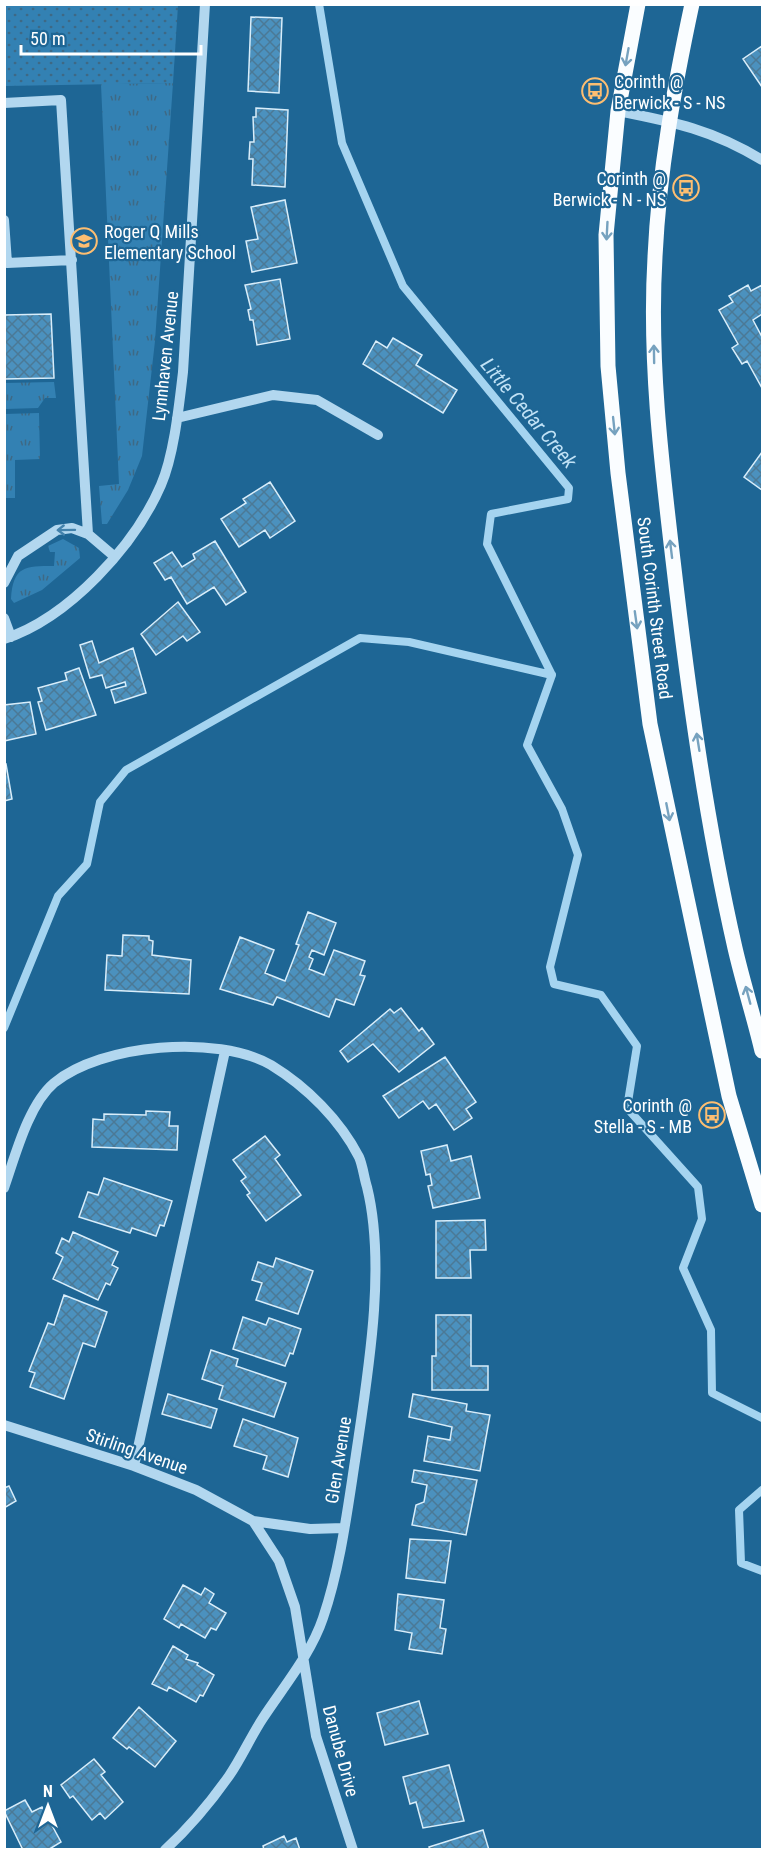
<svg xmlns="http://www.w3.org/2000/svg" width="767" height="1854" viewBox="0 0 767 1854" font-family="'Roboto Condensed',sans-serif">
  <defs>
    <pattern id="grass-tufts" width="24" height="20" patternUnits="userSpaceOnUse" patternTransform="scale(1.5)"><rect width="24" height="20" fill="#3381b3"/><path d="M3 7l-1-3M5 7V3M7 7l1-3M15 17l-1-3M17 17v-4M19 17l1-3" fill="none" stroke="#3e6985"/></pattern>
    <pattern id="park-dots" width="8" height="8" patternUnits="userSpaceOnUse" patternTransform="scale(1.5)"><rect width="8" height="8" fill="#3381b3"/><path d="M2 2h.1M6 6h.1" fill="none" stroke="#3e6985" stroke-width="1.8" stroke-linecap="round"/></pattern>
    <pattern id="building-cross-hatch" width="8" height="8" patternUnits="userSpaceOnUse" patternTransform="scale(1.5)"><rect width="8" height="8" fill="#4b91be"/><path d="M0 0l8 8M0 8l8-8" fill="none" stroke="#4b7996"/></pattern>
  </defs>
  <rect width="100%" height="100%" fill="#1e6695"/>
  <!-- grass -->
  <path fill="url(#grass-tufts)" d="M173,83L155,341L142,456L128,490L107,524H102L99,486L119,484L101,84Z
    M54,382L56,398H45L38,408L5,409V383Z
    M39,413L40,459L15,460V498H5V414Z
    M63,539L79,548L80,558L42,590L14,603L11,599C13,566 25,566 54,566L55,552H50L48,546Z"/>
  <!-- park -->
  <path fill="url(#park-dots)" d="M4,5H178L173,83L5,86Z"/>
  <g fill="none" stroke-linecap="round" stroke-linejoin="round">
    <!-- stream -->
    <path stroke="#a5d4f0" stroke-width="8" d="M319,4L342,143L403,286L569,488L568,499L491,514L487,544L552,675L527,745L562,809L578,855L550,967L554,984L601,995L637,1046L627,1108L698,1187L702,1219L683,1268L711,1330L712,1393L762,1418
      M4,1028L58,896L87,864L100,802L126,770L360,638L409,642L552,675
      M762,1490L739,1510L741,1563L762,1571"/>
  </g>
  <!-- building -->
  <path fill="url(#building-cross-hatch)" stroke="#d8edfa" stroke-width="1.5" d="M251,17L282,18L279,93L248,91Z
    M762,46V87L743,59Z
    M256,108L288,110L285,187L252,185L253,159H249L250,142H254L253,117H256Z
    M285,200L297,263L252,272L246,241L258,239L251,207Z
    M280,279L290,339L257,345L253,320H250L248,310L251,309L245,285Z
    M748,285L751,291L762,285V314L753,320L762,337V388L747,361L742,364L732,348L738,344L719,310L733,302L729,296Z
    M51,314L54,378L4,379V315Z
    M393,338L422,355L416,365L457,390L443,413L363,364L376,341L387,348Z
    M762,452V490L744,477Z
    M270,482L295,521L270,538L265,530L239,547L221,519L246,503L243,499Z
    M215,541L246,592L226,605L214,587L187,604L171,577L165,580L154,563L172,552L182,567L195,559L193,554Z
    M178,602L200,632L187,641L183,636L156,655L141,634Z
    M92,641L99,663L133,648L146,693L115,703L111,690L126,686L125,682L106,688L102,675L90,678L80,645Z
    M79,668L96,715L46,730L38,702L42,701L38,688L67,680L65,673Z
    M30,702L36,734L4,741V705Z
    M6,764L12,799L4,801V765Z
    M308,912L336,923L324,955L312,950L309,957L313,959L309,969L324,975L334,950L365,961L360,975L365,976L354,1005L336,999L329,1017L277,997L273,1005L220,989L240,937L274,950L265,973L285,981L299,945L296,944Z
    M123,935L149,936V940L153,941L152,955L191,960L189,994L105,990L107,955L122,956Z
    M401,1008L419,1031L422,1028L434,1044L399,1072L373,1044L348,1062L340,1051L390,1009L394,1013Z
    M445,1057L476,1102L466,1109L472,1118L454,1130L436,1104L429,1109L423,1101L399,1118L383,1096Z
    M146,1111L170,1112L169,1126H178L177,1150L92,1147L93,1119L104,1120V1114L146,1115Z
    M265,1136L280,1155L275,1159L301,1195L266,1221L247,1195L250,1193L241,1181L246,1177L233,1160Z
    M447,1145L451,1161L471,1156L480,1198L433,1208L428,1186L432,1185L430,1174L426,1175L421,1151Z
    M104,1178L172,1201L164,1226L160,1225L156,1236L132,1228L130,1233L79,1217L88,1192L98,1195Z
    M485,1220L486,1250H470L471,1278H436V1221Z
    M73,1232L118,1252L112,1265L118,1268L110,1285L106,1283L98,1300L53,1279L63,1257L56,1253L62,1238L69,1242Z
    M276,1258L313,1271L298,1314L256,1300L262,1283L252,1280L258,1262L273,1267Z
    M64,1295L107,1312L95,1347L83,1343L64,1399L30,1387L35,1373L29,1371L48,1323L54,1325Z
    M436,1315H471V1366H488V1390H432V1356H436Z
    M243,1317L266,1325L269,1318L301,1329L293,1354L290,1353L285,1366L233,1349Z
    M211,1350L238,1359L236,1366L286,1383L274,1417L219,1399L223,1386L202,1379Z
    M168,1394L217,1409L211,1428L162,1414Z
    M413,1394L467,1404L466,1411L490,1415L480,1471L424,1461L428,1436L450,1440L452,1427L409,1417Z
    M243,1419L298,1438L288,1477L263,1469L267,1456L234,1446Z
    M414,1470L477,1480L466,1535L412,1525L416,1505L424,1502L427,1485L412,1482Z
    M9,1486L16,1501L4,1508V1488Z
    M410,1539L451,1541L445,1583L406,1578Z
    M183,1585L201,1595L205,1588L214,1594L209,1603L226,1613L216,1630L211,1628L205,1638L181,1624L179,1628L164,1619Z
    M398,1594L444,1600L440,1628L446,1629L442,1654L409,1649L412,1633L395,1630Z
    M173,1646L188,1655L186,1659L198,1663L197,1665L214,1675L203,1696L200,1695L196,1702L169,1687L167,1691L152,1684Z
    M419,1701L428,1734L385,1745L377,1713Z
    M139,1707L176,1741L155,1767L129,1747L127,1749L113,1738Z
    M94,1759L105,1772L101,1775L123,1802L105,1819L100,1813L92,1820L73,1796L70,1798L61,1785Z
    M449,1765L464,1821L423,1828L416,1802L410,1804L403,1777Z
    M25,1800L32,1812L42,1807L61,1842L48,1850H23L4,1811Z
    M483,1830L489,1850H430L429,1847Z
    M284,1836L287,1842L296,1838L300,1850H264L263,1846Z"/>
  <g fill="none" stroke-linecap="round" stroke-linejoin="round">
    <!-- minor -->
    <path stroke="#b2d7ef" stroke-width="10" d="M4,103L61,100L88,534
      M618,111C674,122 713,130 762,160
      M4,220L7,263L72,260
      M177,418L273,395L317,400L378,435
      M4,583L18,556L57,530L72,528L88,534L115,557
      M4,618L11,637
      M4,639C69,618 135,545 161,485C174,455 179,406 183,372L205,4
      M4,1188C15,1157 28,1105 54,1083C101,1044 217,1034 271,1065C307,1087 340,1120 359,1157C363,1166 364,1178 367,1187C387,1268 367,1379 355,1461C347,1513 340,1568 323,1618C311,1654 284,1686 263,1718C251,1736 242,1757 229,1776C210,1803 190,1827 165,1850
      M4,1425L134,1466L196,1490L253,1521L310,1529L344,1528
      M134,1466L225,1051
      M253,1521L279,1561L295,1607L316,1736L353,1850"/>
    <!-- major -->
    <path stroke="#fafdff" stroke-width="15" d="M638,4L618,111L606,235L608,366L618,473L650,724L729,1096L762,1205
      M692,4C674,88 659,171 655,257C649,358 661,459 673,560C688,689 706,821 735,948C743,983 754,1017 762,1051"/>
  </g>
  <!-- one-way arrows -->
  <defs><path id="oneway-shaft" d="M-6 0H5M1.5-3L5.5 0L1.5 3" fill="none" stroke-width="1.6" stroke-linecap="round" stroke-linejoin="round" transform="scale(1.5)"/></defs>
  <g stroke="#76a2bf">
    <use href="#oneway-shaft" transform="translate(627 57) rotate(100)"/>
    <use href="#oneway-shaft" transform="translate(607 231) rotate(93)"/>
    <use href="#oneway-shaft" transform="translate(654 354) rotate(-91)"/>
    <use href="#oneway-shaft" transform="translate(614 426) rotate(84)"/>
    <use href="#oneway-shaft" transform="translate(671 549) rotate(-97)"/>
    <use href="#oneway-shaft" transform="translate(636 620) rotate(82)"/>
    <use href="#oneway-shaft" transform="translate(698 742) rotate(-99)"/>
    <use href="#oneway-shaft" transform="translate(668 812) rotate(79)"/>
    <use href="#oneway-shaft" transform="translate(748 995) rotate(-105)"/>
  </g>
  <use stroke="#4382ac" href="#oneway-shaft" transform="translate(66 530) rotate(179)"/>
  <!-- icons -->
  <defs>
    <g id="bus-ring" transform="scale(1.35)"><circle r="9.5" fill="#1e6695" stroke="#fdbe71" stroke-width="1.5"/><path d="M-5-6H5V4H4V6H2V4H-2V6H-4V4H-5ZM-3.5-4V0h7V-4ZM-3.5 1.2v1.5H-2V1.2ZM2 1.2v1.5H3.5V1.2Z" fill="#fdbe71"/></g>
    <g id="school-ring" transform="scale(1.35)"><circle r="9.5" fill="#1e6695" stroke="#fdbe71" stroke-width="1.5"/><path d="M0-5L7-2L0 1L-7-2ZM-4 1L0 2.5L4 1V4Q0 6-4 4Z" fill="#fdbe71"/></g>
  </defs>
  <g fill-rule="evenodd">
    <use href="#bus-ring" x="595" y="91"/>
    <use href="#bus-ring" x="686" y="188"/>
    <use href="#school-ring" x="84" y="241"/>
    <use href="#bus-ring" x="712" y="1115"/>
  </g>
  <g text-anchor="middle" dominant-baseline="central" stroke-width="4.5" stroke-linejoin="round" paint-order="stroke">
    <!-- poi labels -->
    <g font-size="18" fill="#fff" stroke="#1e6695" text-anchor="start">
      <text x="614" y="81">Corinth @<tspan x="614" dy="21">Berwick - S - NS</tspan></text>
      <text x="666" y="178" text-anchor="end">Corinth @<tspan x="666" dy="21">Berwick - N - NS</tspan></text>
      <text x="104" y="231">Roger Q Mills<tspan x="104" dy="21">Elementary School</tspan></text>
      <text x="692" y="1105" text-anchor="end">Corinth @<tspan x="692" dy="21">Stella - S - MB</tspan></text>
    </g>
    <!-- street labels -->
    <g font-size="18" fill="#fff" stroke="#1e6695">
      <text transform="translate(165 356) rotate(-84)">Lynnhaven Avenue</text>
      <text transform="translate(655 608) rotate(83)">South Corinth Street Road</text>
      <text transform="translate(137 1451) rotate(19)">Stirling Avenue</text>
      <text transform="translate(338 1460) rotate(-81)">Glen Avenue</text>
      <text transform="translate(341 1751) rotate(75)">Danube Drive</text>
    </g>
    <!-- water labels -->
    <g font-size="20" font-style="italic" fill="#c1e2f6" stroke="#1e6695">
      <text transform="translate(529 413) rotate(50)">Little Cedar Creek</text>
    </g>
  </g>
  <!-- border -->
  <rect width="767" height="1854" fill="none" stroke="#ffffff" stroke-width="12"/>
  <!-- north arrow -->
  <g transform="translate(48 1806)" stroke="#1e6695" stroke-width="4.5" paint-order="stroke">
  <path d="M0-4.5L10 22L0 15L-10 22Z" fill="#ffffff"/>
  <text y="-9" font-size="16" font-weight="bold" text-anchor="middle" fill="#ffffff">N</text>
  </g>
  <!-- scale -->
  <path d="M21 45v9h180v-9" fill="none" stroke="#ffffff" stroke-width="3"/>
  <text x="30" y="45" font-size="18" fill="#ffffff" stroke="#1e6695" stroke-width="4.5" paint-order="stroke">50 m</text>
</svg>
